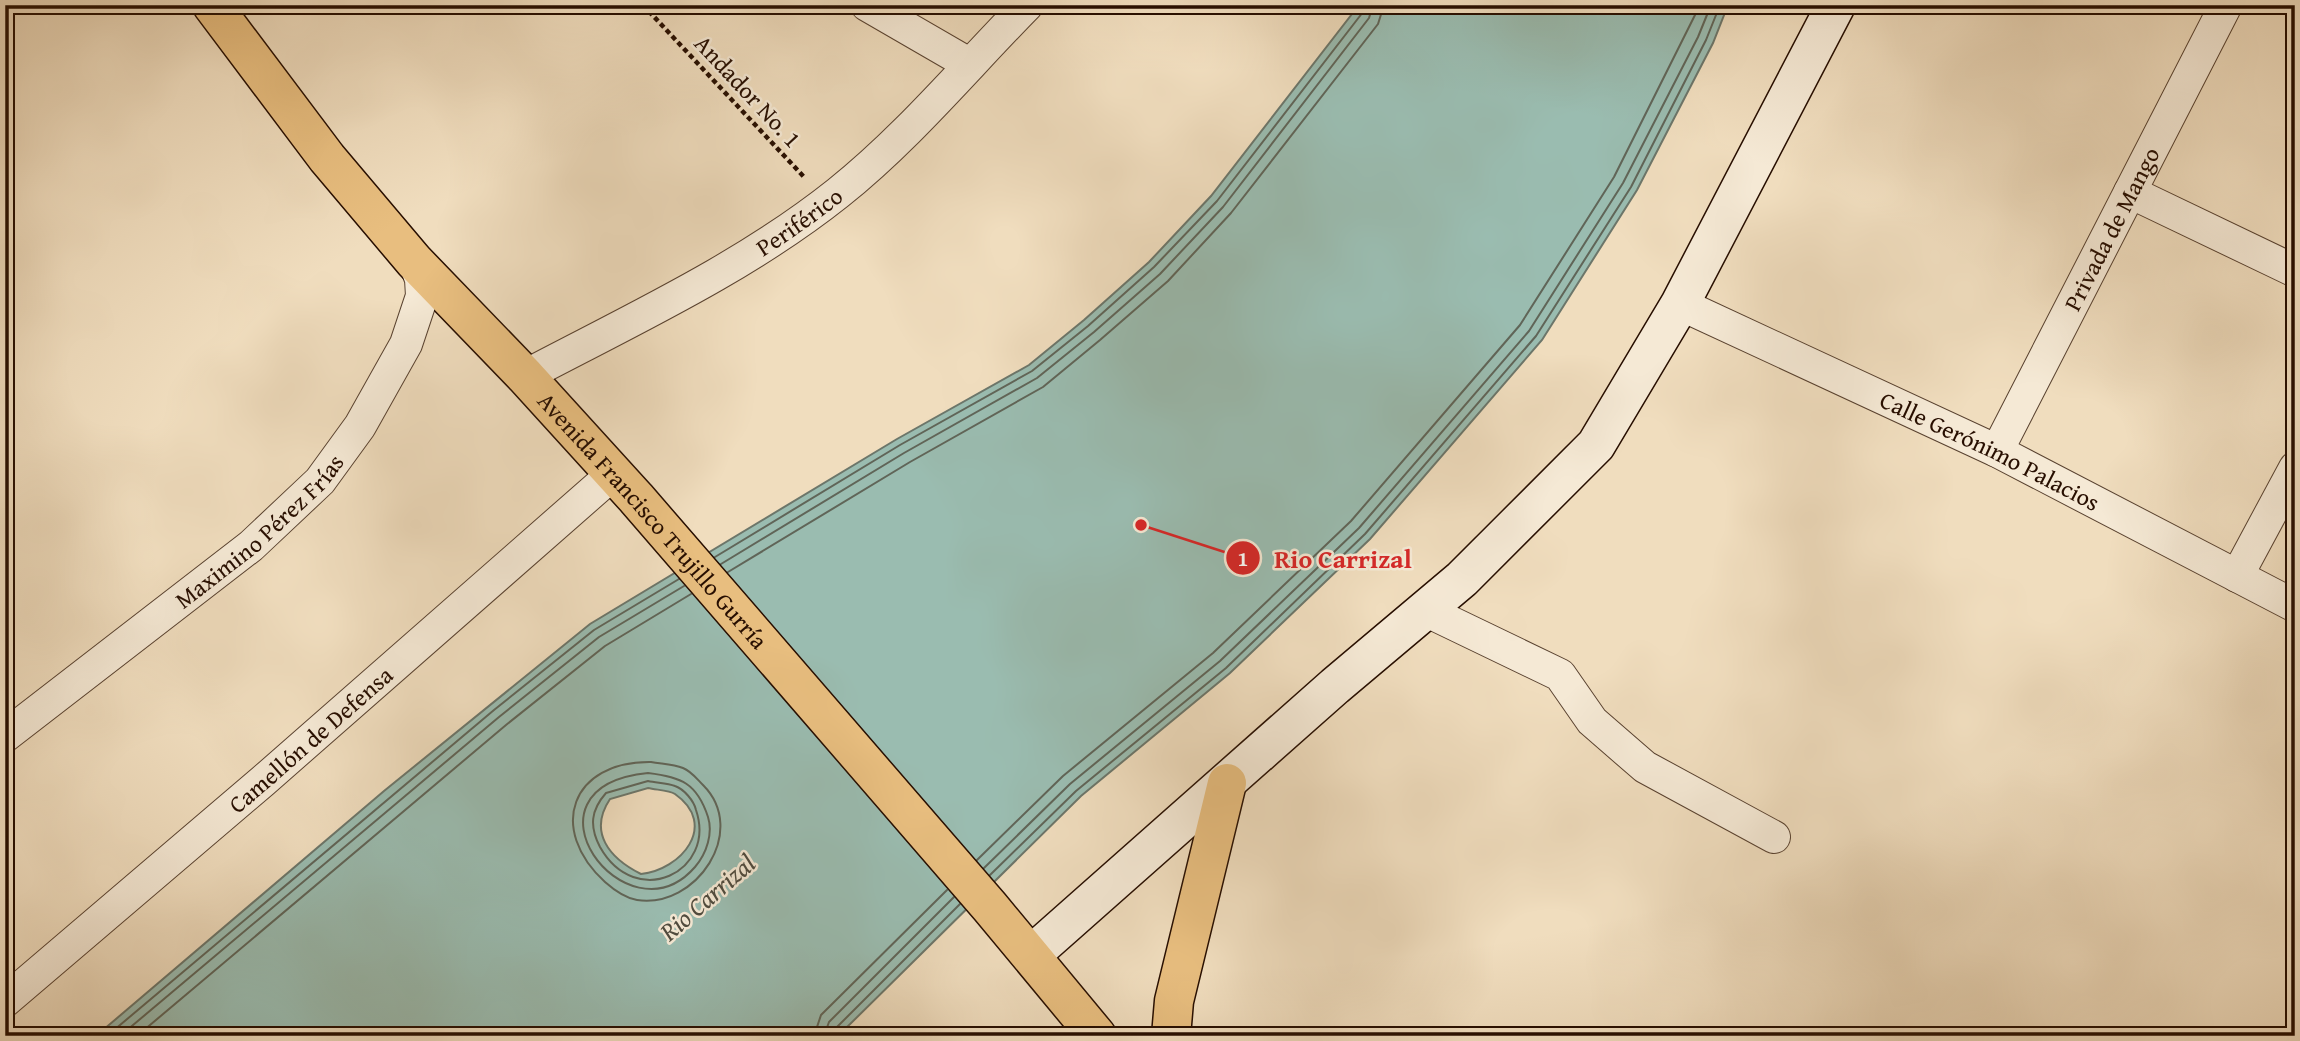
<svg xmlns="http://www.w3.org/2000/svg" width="2300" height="1041" viewBox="0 0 2300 1041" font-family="'Gentium Book Plus',serif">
  <rect width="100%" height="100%" fill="#f0ddbe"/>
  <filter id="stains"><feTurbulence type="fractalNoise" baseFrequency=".00286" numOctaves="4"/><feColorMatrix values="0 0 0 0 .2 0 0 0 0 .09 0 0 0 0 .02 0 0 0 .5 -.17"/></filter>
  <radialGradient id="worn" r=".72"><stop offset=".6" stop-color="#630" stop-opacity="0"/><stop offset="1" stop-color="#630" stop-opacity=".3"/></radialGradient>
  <!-- water -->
  <path fill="#9abcb0" stroke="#6c766a" stroke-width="2" fill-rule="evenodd" d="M1359,5H1728L1713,43L1637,190L1542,340L1370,539L1230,673L1081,796L838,1036H96L384,791L590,624L897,439L1029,365L1084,320L1149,262L1211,196ZM648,788C656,790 669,790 675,794C719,825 681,870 641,874C609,858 588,832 610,799Z"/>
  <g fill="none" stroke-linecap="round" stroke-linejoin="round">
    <!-- shore -->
    <path stroke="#606558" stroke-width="2" d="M715,557L900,445L1032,371L1088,326L1154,267L1217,201L1363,12L1364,5
      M721,564L904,453L1037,378L1094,332L1160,274L1223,207L1369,18L1373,5
      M728,572L910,462L1043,387L1100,340L1168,281L1231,213L1378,24L1384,5
      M651,762C662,764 673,764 683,768C691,771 697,779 703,785C749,831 696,909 637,900C625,898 614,890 605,882C547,829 571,761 651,762Z
      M648,773C681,777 697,783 708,817C713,833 707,853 695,867C626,946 509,787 648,773Z
      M648,781C657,783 667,783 675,786C684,789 694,801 696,810C717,872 636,911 600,847C589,826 591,810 606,793Z
      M977,860L1063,776L1213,653L1351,521L1520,325L1614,177L1700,5
      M984,868L1070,784L1220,661L1359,528L1529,331L1623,183L1698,37L1711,5
      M990,875L1076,791L1226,668L1365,534L1536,336L1631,187L1706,40L1720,5
      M107,1036L494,710L594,630L679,579
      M120,1036L499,717L599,637L684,586
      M137,1036L506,725L605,646L691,594
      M814,1036L821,1015L947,890
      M824,1036L829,1022L954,897
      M833,1036L836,1028L960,904"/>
    <!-- street casing -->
    <g stroke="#594230" stroke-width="34">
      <g id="street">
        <path d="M867,5L969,64"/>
        <path d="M2130,192L2295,271"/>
        <path id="s1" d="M1680,304L1997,451L2295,606"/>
        <path id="s2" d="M525,376C631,320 744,268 838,193C907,138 965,68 1027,5"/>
        <path id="s3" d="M1997,451L2226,5"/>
        <path d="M2237,576L2295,468"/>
        <path d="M1425,610L1560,675L1592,721L1645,767L1774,837"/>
        <path id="s4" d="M5,736L251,546L320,481L360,426L406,344L422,296L421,279L414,261"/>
        <path id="s5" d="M5,1001L263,781L614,473"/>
      </g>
    </g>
    <!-- secondary casing -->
    <g stroke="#270e00" stroke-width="41">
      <path id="secondary" d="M1031,955L1335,686L1462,579L1596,445L1680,304L1836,5"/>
    </g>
    <!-- primary casing -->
    <g stroke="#270e00" stroke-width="41">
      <g id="primary">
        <path id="s6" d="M212,5L327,158L414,261L525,376L636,498L990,907L1097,1036"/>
        <path d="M1171,1036L1174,1001L1227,783"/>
      </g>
    </g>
    <!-- path -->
    <path stroke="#270e00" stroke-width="4.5" stroke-dasharray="5 3.5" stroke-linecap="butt" d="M643,5L805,178"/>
    <!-- street -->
    <use href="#street" stroke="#f5e9d5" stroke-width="32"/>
    <!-- secondary -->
    <use href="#secondary" stroke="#f5e9d5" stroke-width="38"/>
    <!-- primary -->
    <use href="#primary" stroke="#e8be7f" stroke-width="38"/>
  </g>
  <g text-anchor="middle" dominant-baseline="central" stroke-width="5" stroke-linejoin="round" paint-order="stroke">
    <!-- street labels -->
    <g font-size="24" fill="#270e00" stroke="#f5e9d5">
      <text transform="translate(748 91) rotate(47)">Andador No. 1</text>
      <text stroke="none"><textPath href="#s2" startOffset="315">Periférico</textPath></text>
      <text stroke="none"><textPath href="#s3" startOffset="250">Privada de Mango</textPath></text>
      <text stroke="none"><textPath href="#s1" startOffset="343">Calle Gerónimo Palacios</textPath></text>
      <text stroke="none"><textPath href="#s6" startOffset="679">Avenida Francisco Trujillo Gurría</textPath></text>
      <text stroke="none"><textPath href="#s4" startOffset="327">Maximino Pérez Frías</textPath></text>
      <text stroke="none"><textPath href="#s5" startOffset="402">Camellón de Defensa</textPath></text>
    </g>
    <!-- water labels -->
    <g font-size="26" font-style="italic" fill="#4f4b3e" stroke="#f5e9d5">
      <text transform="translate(707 897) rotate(-41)">Rio Carrizal</text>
    </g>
  </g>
  <!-- callouts -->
  <path fill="none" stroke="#d62828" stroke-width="2.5" d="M1141 525L1243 558"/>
  <g fill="#d62828" stroke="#f5e9d5" stroke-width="2.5">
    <circle cx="1141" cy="525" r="7"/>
    <circle cx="1243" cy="558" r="18"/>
  </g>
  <g font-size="21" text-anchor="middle" font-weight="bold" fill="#fff">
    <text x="1243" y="566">1</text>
  </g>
  <g font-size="26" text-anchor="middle" font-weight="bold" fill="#d62828" stroke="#f5e9d5" stroke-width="5" stroke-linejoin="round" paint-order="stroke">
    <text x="1343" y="568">Rio Carrizal</text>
  </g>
  <!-- margin -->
  <rect width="2300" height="1041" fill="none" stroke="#f0ddbe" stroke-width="28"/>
  <rect x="7" y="7" width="2286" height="1027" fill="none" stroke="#270e00" stroke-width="3.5"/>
  <rect x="14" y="14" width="2272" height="1013" fill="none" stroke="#270e00" stroke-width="2"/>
  <rect width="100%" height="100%" filter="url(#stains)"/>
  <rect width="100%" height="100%" fill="url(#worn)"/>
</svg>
